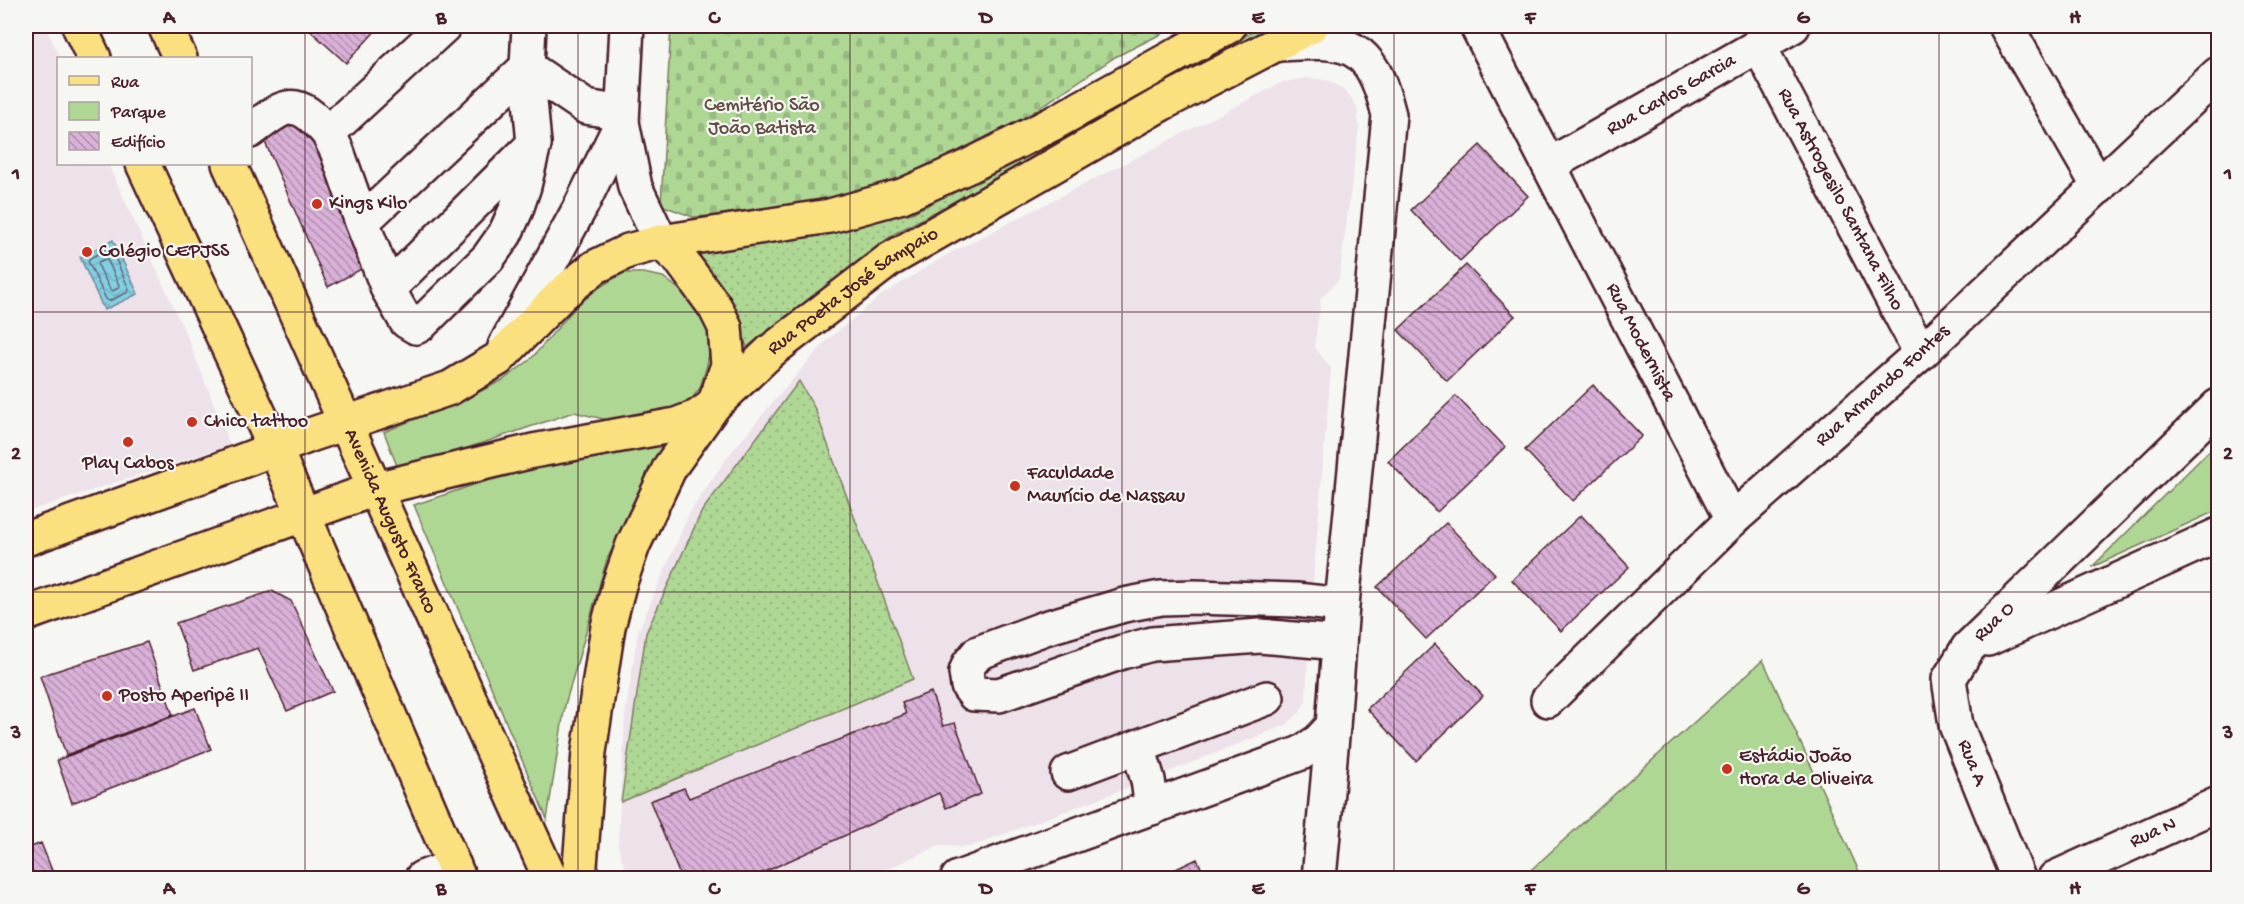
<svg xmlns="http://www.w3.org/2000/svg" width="2244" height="904" viewBox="0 0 2244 904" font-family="'Gochi Hand',sans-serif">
  <defs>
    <pattern id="grass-dots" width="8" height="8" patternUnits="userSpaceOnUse" patternTransform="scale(1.5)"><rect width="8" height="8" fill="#aed794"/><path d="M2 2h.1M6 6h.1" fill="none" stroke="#97b880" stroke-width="1.8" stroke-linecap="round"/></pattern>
    <pattern id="cemetery-stones" width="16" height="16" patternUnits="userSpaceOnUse" patternTransform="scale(1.5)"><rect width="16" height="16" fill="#aed794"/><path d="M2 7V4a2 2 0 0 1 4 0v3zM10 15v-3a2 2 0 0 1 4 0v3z" fill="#97b880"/></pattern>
    <pattern id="water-waves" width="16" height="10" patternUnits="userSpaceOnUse" patternTransform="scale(1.5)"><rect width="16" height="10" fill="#82cee2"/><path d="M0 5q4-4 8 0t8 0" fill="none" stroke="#72b0c2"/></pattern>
    <pattern id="building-back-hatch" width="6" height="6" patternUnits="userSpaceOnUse" patternTransform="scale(1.5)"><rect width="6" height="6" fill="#d8b0d8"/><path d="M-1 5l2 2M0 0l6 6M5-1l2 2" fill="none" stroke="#b18faf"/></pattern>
  </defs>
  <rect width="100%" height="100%" fill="#f6f6f2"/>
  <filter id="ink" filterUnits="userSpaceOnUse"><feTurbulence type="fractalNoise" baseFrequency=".0167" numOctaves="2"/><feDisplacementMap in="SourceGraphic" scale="12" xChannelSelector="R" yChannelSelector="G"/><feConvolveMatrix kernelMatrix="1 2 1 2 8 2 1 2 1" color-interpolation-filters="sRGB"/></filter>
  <g filter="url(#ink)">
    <!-- built -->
    <path fill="#ede1ea" d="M26,26H45L60,58L58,164H108L189,341L230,445L26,512Z
      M1309,78L1329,81L1346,91L1357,107L1359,126L1339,279L1321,298L1314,347L1331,368L1308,640L1306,700L1300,712L1286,725L1148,780L970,847L938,846L866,878H628L618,846L625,717L638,632L690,512L726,459L768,408L826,341L882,295L945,256L1283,82Z"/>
    <!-- grass -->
    <path fill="url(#grass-dots)" stroke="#7c7b60" stroke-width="1.5" d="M1263,26H1280L894,234L747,347L729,303L688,254L912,213L1150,88Z
      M799,381L815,409L913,679L621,802L646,633L702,511Z"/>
    <!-- cemetery -->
    <path fill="url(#cemetery-stones)" stroke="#7c7b60" stroke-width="1.5" d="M671,26H1177L1115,57L1011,127L902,177L810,203L727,215L693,217L661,205Z"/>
    <!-- green -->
    <path fill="#aed794" stroke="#7c7b60" stroke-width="1.5" d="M623,273H643L663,277L688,296L706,321L710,346L707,365L700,388L690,401L677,411L616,422L574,412L399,471L384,432L473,395L503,380L531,359L585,296Z
      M2218,442V510L2092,567Z
      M669,444L607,559L565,705L547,819L414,505L533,465L601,448Z
      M1763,660L1862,878H1522Z"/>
    <!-- water -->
    <path fill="url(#water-waves)" stroke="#6c8899" stroke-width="1.5" d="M113,240L138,294L104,310L80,257Z"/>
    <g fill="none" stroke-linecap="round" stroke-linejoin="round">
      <!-- shore -->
      <path stroke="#606574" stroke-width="1.5" d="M108,249L112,251L129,289L128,292L109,301L106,299L88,261L90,258Z
        M105,259L108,261L119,285L118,288L113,291L110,289L98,265L99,262Z"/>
    </g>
    <!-- building -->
    <path fill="url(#building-back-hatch)" stroke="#4a1f2b" stroke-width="1.5" d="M305,26H380L346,63Z
      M307,118L369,265L328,287L265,142L283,120Z
      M1480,145L1528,196L1460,261L1411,210Z
      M1466,265L1515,316L1447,381L1398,330Z
      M1593,385L1642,436L1573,501L1525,450Z
      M1456,396L1505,447L1437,512L1388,461Z
      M1581,515L1629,567L1561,631L1512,580Z
      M1446,523L1495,574L1426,639L1377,587Z
      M272,591L291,601L333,691L287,711L258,648L194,670L176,623Z
      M147,642L173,715L66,755L40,676Z
      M1435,644L1483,696L1416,761L1367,709Z
      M931,692L943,726L955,723L981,794L946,808L939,793L751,878H681L650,801L684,788L689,798L906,714L902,703Z
      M195,708L211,749L72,803L57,760Z
      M41,843L55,878H26V849Z
      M1197,859L1206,878H1157Z"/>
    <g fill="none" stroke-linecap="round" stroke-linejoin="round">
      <!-- minor casing -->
      <g stroke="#4a1f2b" stroke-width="38">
        <g id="minor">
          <path d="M627,26L622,122L635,187L661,242"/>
          <path id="s1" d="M1477,26L1732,520"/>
          <path d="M2006,26L2099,187"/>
          <path id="s2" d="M1758,44L1921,353"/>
          <path d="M527,67L586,107L622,113"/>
          <path d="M250,131C287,103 295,96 328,133L444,26"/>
          <path d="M328,133L337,151L362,222L527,67"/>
          <path id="s3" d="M1549,165L1793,26"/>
          <path d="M362,222L388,289L534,144"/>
          <path d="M388,289L406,321L416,327L421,324L488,258L505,234L516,210L524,186L534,144L527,67L529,26"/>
          <path d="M505,346L581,206L622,122"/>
          <path d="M1988,639L2218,535"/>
          <path d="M1339,643L1260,636L1152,644L1122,652L999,695L974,694L968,686L966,672L969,664L978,653L1045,628L1124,605L1161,598L1194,597L1296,600L1342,605"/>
          <path id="s4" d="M1548,700L1732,520L1921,353L2218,74"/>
          <path d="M1138,747L1148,780L1152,808"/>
          <path d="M1068,773L1267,698"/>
          <path d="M422,878L454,866"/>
          <path d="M958,878L1301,753L1319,741L1333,726L1342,605L1389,115C1371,41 1348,39 1278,44"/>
          <path d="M1319,878L1333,726"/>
          <path id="s5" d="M2018,878L1956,725L1949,679L1968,648L2218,406"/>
          <path id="s6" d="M2055,878L2218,804"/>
        </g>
      </g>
      <!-- major casing -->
      <g stroke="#4a1f2b" stroke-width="38">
        <g id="major">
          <path d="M79,26L94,58"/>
          <path d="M165,26L180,58"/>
          <path d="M143,164L275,448L459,878"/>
          <path id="s7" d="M229,164L550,878"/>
          <path d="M26,539L221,469L313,434L450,388L498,359L562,294L595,267L628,251L661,242L830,216L902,196L969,166L1052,124L1229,26"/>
          <path id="s8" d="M26,614L375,489L533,451L676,425L697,417L714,405L771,351L889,260L1161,104L1311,26"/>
          <path d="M579,878L589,752L608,627L619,585L633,545L670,467L714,405L728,365L725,327L715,307L682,262L661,242"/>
        </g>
      </g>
      <!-- minor -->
      <use href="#minor" stroke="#f6f6f2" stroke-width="33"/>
      <!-- major -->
      <use href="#major" stroke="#fbe080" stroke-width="33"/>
    </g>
  </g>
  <!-- grid -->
  <path fill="none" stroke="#4a1f2b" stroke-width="1.5" stroke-opacity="0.55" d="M305,26V878M578,26V878M850,26V878M1122,26V878M1394,26V878M1666,26V878M1939,26V878M26,312H2218M26,592H2218"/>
  <!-- markers -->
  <g fill="#c8321e" stroke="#f6f6f2" stroke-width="2">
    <circle cx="317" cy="204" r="6"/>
    <circle cx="87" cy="252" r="6"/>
    <circle cx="192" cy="422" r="6"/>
    <circle cx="128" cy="442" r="6"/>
    <circle cx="1015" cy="486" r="6"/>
    <circle cx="107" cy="696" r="6"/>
    <circle cx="1727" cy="769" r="6"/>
  </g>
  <g text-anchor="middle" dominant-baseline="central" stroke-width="4.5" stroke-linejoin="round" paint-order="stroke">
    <!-- street labels -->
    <g font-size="20" fill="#4a1f2b" stroke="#f6f6f2">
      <text stroke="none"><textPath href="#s3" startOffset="141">Rua Carlos Garcia</textPath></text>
      <text stroke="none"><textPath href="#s2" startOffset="176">Rua Astrogesilo Santana Filho</textPath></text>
      <text stroke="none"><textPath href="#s8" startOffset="902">Rua Poeta José Sampaio</textPath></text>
      <text stroke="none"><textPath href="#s1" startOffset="356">Rua Modernista</textPath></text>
      <text stroke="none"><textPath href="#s4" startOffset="459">Rua Armando Fontes</textPath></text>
      <text stroke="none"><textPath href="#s7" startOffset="392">Avenida Augusto Franco</textPath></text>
      <text stroke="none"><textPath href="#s5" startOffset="285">Rua O</textPath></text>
      <text transform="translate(1971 763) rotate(68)">Rua A</text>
      <text stroke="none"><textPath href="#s6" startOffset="108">Rua N</textPath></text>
    </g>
    <!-- park labels -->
    <g font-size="20" fill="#634d45" stroke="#f6f6f2">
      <text x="762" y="106">Cemitério São<tspan x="762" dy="23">João Batista</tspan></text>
    </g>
    <!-- poi labels -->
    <g font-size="20" fill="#4a1f2b" stroke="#f6f6f2" text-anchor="start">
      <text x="329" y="204">Kings Kilo</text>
      <text x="99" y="252">Colégio CEPJSS</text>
      <text x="204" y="422">Chico tattoo</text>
      <text x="128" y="464" text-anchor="middle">Play Cabos</text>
      <text x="1027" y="474">Faculdade<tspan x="1027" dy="23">Maurício de Nassau</tspan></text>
      <text x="119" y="696">Posto Aperipê II</text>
      <text x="1739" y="757">Estádio João<tspan x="1739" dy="23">Hora de Oliveira</tspan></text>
    </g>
  </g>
  <!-- margin -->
  <rect width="2244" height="904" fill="none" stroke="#f6f6f2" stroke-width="66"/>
  <!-- legend -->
  <rect x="57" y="57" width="195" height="108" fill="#f6f6f2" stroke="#b1a0a2" stroke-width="1.5"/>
  <rect x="69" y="76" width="30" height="9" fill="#fbe080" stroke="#b1a0a2" stroke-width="1.5"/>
  <text x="111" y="87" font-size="18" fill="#4a1f2b">Rua</text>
  <rect x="69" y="102" width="30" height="18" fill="#aed794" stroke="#b1a0a2" stroke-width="1.5"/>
  <text x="111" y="117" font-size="18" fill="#4a1f2b">Parque</text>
  <rect x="69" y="132" width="30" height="18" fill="url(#building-back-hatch)" stroke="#b1a0a2" stroke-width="1.5"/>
  <text x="111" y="147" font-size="18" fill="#4a1f2b">Edifício</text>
  <rect x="33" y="33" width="2178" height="838" fill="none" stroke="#4a1f2b" stroke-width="2"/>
  <g font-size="20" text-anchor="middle" font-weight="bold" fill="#4a1f2b">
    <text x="169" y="23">A</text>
    <text x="441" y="23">B</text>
    <text x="714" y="23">C</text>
    <text x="986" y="23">D</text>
    <text x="1258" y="23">E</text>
    <text x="1530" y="23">F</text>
    <text x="1803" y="23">G</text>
    <text x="2075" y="23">H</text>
    <text x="16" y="179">1</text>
    <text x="2228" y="179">1</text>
    <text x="16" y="459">2</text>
    <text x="2228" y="459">2</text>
    <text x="16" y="738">3</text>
    <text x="2228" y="738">3</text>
    <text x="169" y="894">A</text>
    <text x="441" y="894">B</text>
    <text x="714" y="894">C</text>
    <text x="986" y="894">D</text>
    <text x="1258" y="894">E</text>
    <text x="1530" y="894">F</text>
    <text x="1803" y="894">G</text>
    <text x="2075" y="894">H</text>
  </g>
</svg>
